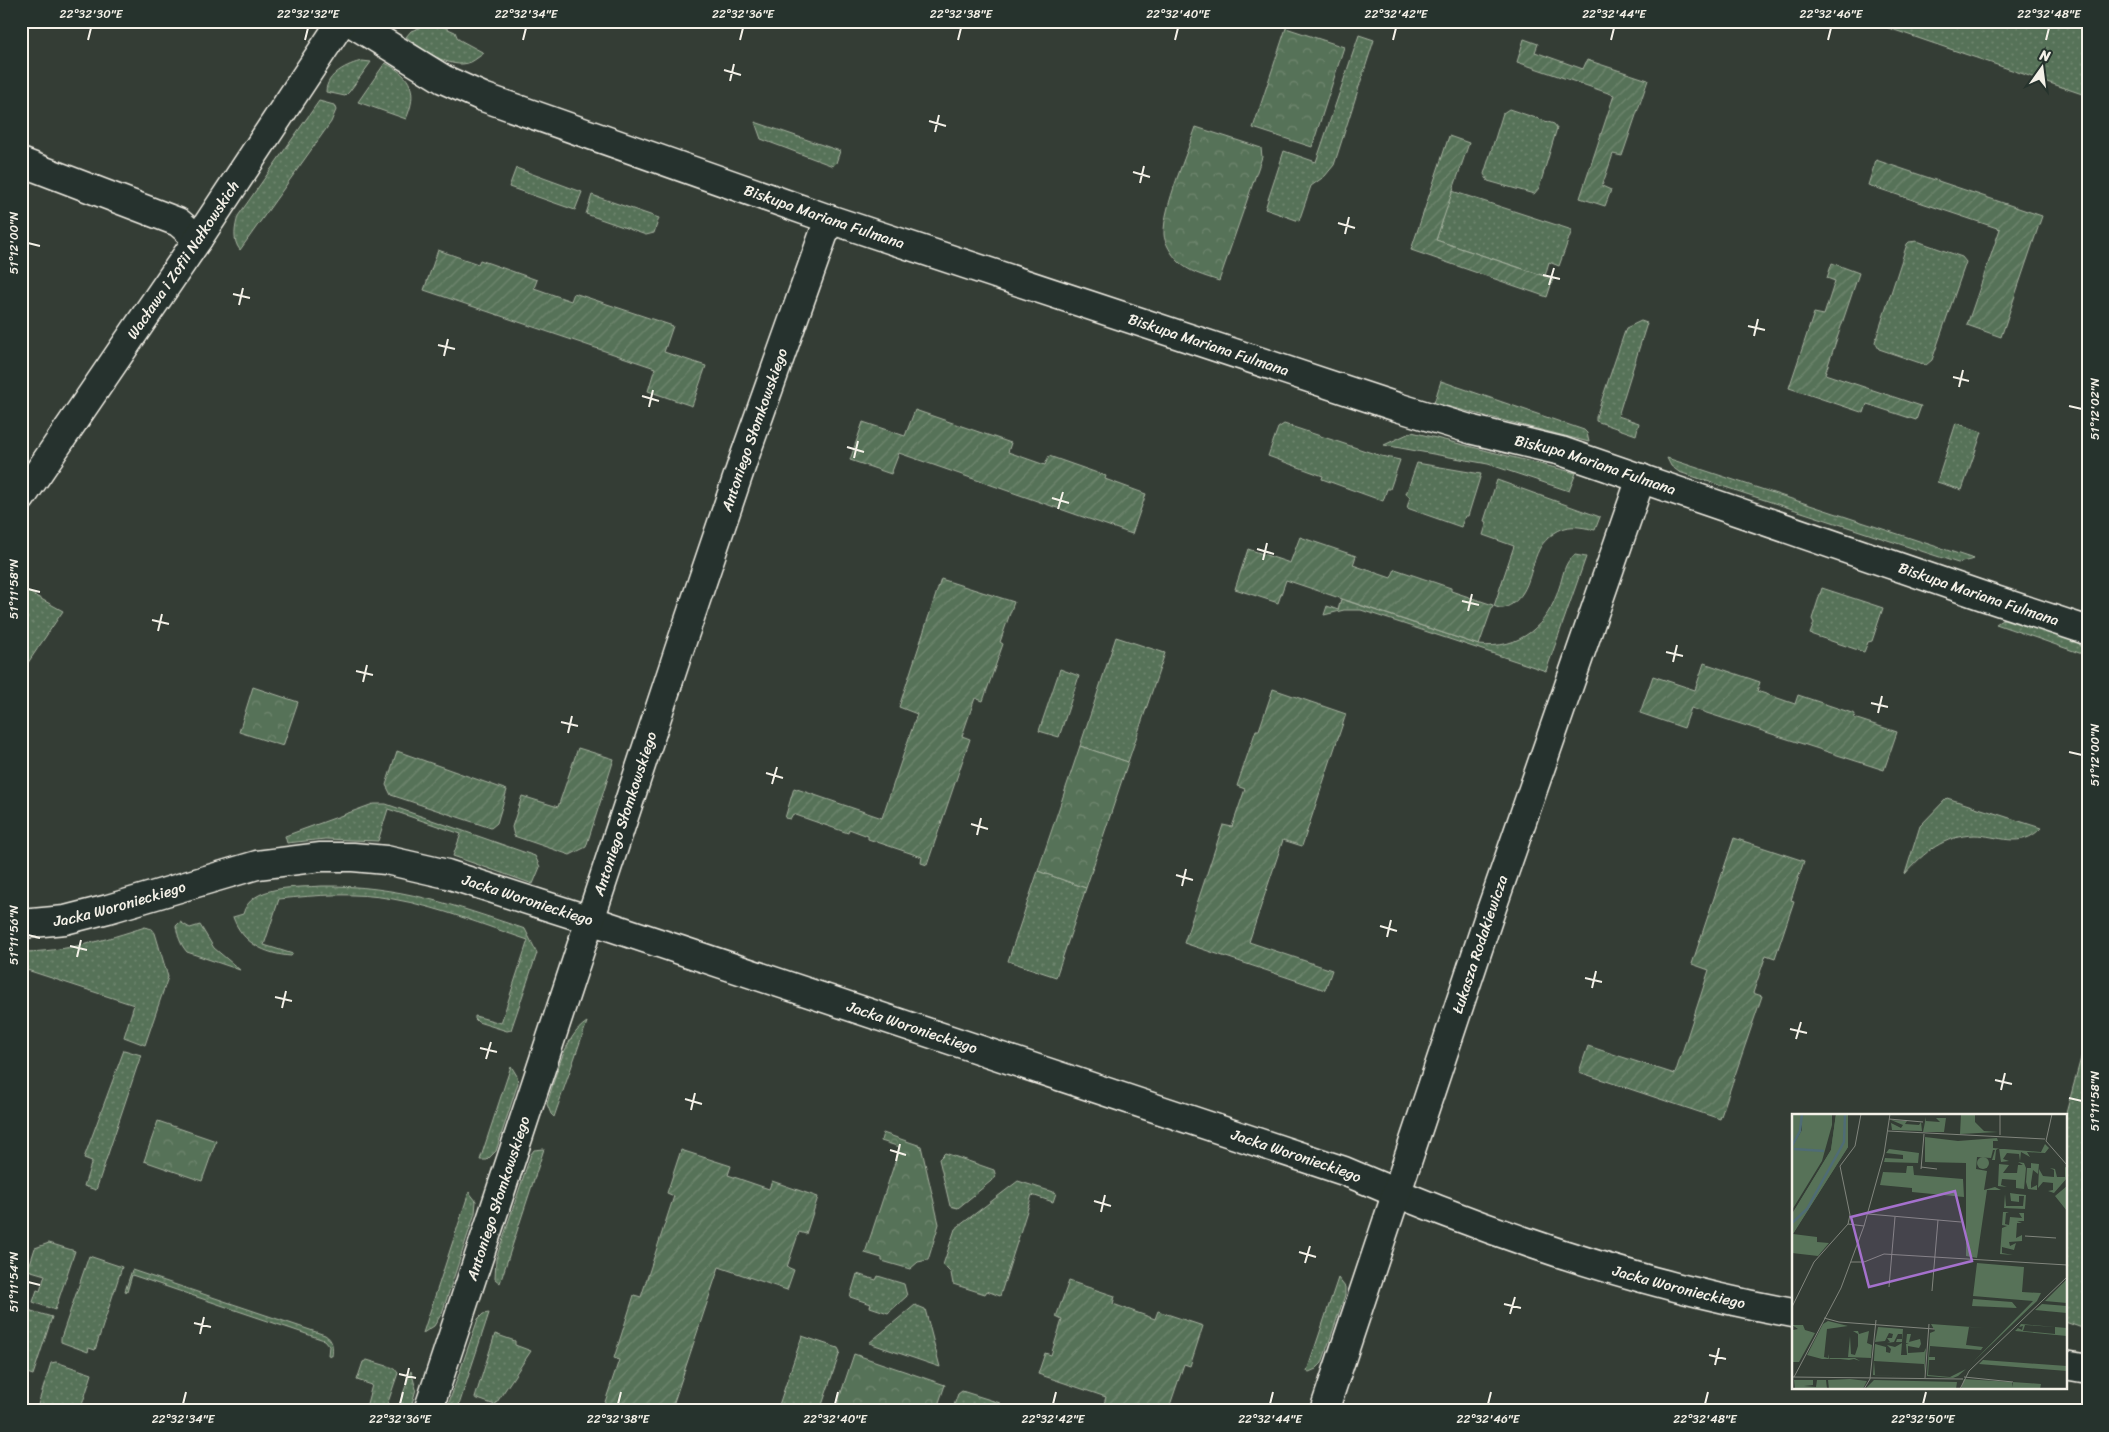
<svg xmlns="http://www.w3.org/2000/svg" width="2109" height="1432" viewBox="0 0 2109 1432" font-family="Sriracha,sans-serif">
  <defs>
    <pattern id="grass-dots" width="8" height="8" patternUnits="userSpaceOnUse" patternTransform="scale(1.25)"><rect width="8" height="8" fill="#577258"/><path d="M2 2h.1M6 6h.1" fill="none" stroke="#708770" stroke-width="1.8" stroke-linecap="round"/></pattern>
    <pattern id="forest-crowns" width="20" height="18" patternUnits="userSpaceOnUse" patternTransform="scale(1.25)"><rect width="20" height="18" fill="#577258"/><path d="M2 6a3 3 0 1 1 6 0M12 15a3 3 0 1 1 6 0" fill="none" stroke="#708770"/></pattern>
    <pattern id="garden-furrows" width="10" height="10" patternUnits="userSpaceOnUse" patternTransform="scale(1.25)"><rect width="10" height="10" fill="#577258"/><path d="M-1 1l2-2M0 10L10 0M9 11l2-2" fill="none" stroke="#708770"/></pattern>
  </defs>
  <rect width="100%" height="100%" fill="#343d35"/>
  <filter id="ink" filterUnits="userSpaceOnUse"><feTurbulence type="fractalNoise" baseFrequency=".02" numOctaves="2"/><feDisplacementMap in="SourceGraphic" scale="10" xChannelSelector="R" yChannelSelector="G"/><feConvolveMatrix kernelMatrix="1 2 1 2 8 2 1 2 1" color-interpolation-filters="sRGB"/></filter>
  <g filter="url(#ink)">
    <!-- grass -->
    <path fill="url(#grass-dots)" stroke="#a6b2a0" d="M1868,21H2088V96Z
      M429,24L439,25L455,32L458,39L484,53C480,56 475,60 471,62C450,71 421,48 406,37L411,31Z
      M1359,35L1374,40L1334,165L1325,176L1311,186L1299,221L1265,209L1284,151L1316,162Z
      M362,61L371,62L349,92L345,96L326,92C326,74 348,64 362,61Z
      M385,63C412,76 418,92 406,119L358,102Z
      M319,101L334,105L336,110L331,122L240,250C232,240 235,227 238,216Z
      M1509,109L1554,124L1557,128L1539,188L1534,194L1488,181L1484,174L1503,113Z
      M755,122L840,151L836,163L833,166L761,139Z
      M516,168L582,192L575,210L509,187Z
      M1452,191L1572,230L1559,266L1549,262L1545,276L1436,240Z
      M592,195L659,218L654,233L646,235L586,214Z
      M1917,241L1962,257L1966,262L1932,360L1926,365L1879,349L1875,342L1907,244L1909,242Z
      M1641,321L1647,323L1618,416L1639,423L1636,435L1596,421V417L1626,328Z
      M1441,381L1584,430L1587,433L1589,442L1434,403Z
      M1956,423L1982,432L1962,490L1937,482Z
      M1284,424L1381,456L1400,460L1390,489H1387L1383,501L1322,479L1323,476L1268,456L1278,428Z
      M1412,432L1576,473L1569,491L1488,464L1384,445Z
      M1667,458L1974,559L1958,563L1679,472L1671,466Z
      M1417,463L1481,474L1468,516H1465L1461,527L1407,508L1410,497L1406,494Z
      M1497,480L1600,517L1595,530C1586,528 1574,525 1565,528C1556,530 1546,539 1541,546C1529,566 1532,590 1512,604C1505,608 1502,610 1494,606L1514,546L1483,535L1487,522L1484,521Z
      M1575,555L1586,557L1546,671L1361,610H1344L1324,615L1327,606L1338,610L1341,599L1479,645C1520,650 1548,625 1559,588C1563,577 1564,561 1575,555Z
      M21,588L63,611L21,673Z
      M1822,588L1883,608L1872,641L1868,642L1864,652L1810,634L1814,623L1812,619Z
      M2005,618L2077,641L2088,656L1996,624Z
      M1116,637L1165,653L1128,762L1080,746Z
      M1060,669L1079,676L1059,737L1039,731Z
      M1947,798L2041,828C2021,850 1998,835 1974,835C1944,836 1924,852 1905,874L1920,826Z
      M373,804H386L535,856L540,867L533,884L453,856L461,834L388,809L378,841L325,839L287,843L285,836Z
      M1038,871L1086,888L1056,977L1008,961Z
      M322,886C399,885 453,905 525,929L537,953L511,1030L507,1031L478,1022L475,1019V1016L501,1023L528,940C483,925 439,907 393,899C355,892 317,895 279,899L264,945L293,954L291,956C265,954 242,943 233,917L243,914C251,884 297,888 322,886Z
      M180,922L190,928L200,925L214,948L240,970L187,952C180,944 178,936 176,926Z
      M145,927L152,929L155,933L168,977L145,1045L124,1037L134,1005L21,968V952C64,952 105,940 145,927Z
      M587,1022L554,1117L551,1114L547,1104C555,1079 564,1036 587,1022Z
      M2088,1032V1330L2065,1322V1117Z
      M124,1050L141,1055L96,1190L84,1186L92,1161L84,1158Z
      M511,1066L517,1076L518,1083L496,1151L487,1160H480Z
      M544,1149L500,1283L495,1279L496,1259L531,1154L534,1150Z
      M945,1153L994,1170L996,1177L958,1208L950,1206L939,1159Z
      M1018,1181L1056,1193L1053,1202L1032,1195L1000,1296L987,1291L985,1294L953,1284L951,1273L943,1265L955,1229Z
      M469,1192L476,1201L475,1213L442,1313L434,1326L423,1333Z
      M49,1243L75,1251L55,1310L33,1302L37,1290L40,1291L45,1275L28,1270L35,1248Z
      M89,1256L122,1267L95,1350L89,1348L88,1352L61,1342V1338Z
      M132,1270L325,1335C333,1340 333,1347 332,1356L328,1355L329,1346L324,1340L132,1275L127,1292L125,1291Z
      M857,1274L876,1280L878,1276L904,1284L907,1296L888,1313L870,1307L871,1304L850,1297Z
      M1338,1278L1345,1287V1295L1322,1363L1316,1369L1309,1372L1307,1371Z
      M915,1305L925,1309L940,1367L869,1343Z
      M21,1308L52,1317L33,1375L21,1371Z
      M489,1313L457,1411H446L478,1319L483,1314Z
      M495,1334L515,1341V1345L531,1351L495,1405L475,1398Z
      M802,1336L838,1348L840,1352L820,1411H777Z
      M367,1360L394,1368L398,1373L385,1411H365L372,1385L357,1380L363,1362Z
      M56,1362L92,1374L81,1408L88,1411H36L51,1363Z
      M411,1371L416,1389L410,1411H397Z
      M962,1391L1000,1403L997,1411H952L958,1394Z"/>
    <!-- forest -->
    <path fill="url(#forest-crowns)" stroke="#a6b2a0" d="M1286,28L1344,47L1312,147L1253,128Z
      M1196,127L1261,148L1262,157L1219,281C1205,276 1188,272 1178,261C1172,255 1164,242 1164,234C1163,208 1187,153 1196,127Z
      M253,687L298,702L283,746L239,732Z
      M1080,746L1128,762L1086,888L1038,871Z
      M158,1121L216,1141L202,1181L144,1161Z
      M883,1133L921,1146L939,1224L928,1260L918,1262L910,1269L882,1261V1258L865,1253L900,1147L881,1141Z
      M854,1354L945,1385L936,1411H835Z"/>
    <!-- garden -->
    <path fill="url(#garden-furrows)" stroke="#a6b2a0" d="M1524,39L1538,44L1535,52L1583,69L1587,60L1648,80L1622,156L1613,154L1602,186L1611,190L1605,206L1580,198L1614,95L1517,62Z
      M1449,136L1469,143L1436,240L1553,279L1547,297L1411,250Z
      M1876,160L2042,216L2001,337L1967,325L2000,229L1868,185Z
      M438,250L478,264L480,260L537,280L534,288L571,301L574,293L673,326L664,352L706,366L692,406L648,391L655,368L424,290Z
      M1832,263L1859,273L1825,374L1921,406L1916,420L1867,404L1864,413L1789,388L1814,313L1824,315L1835,281L1827,278Z
      M915,410L1011,443L1008,452L1045,465L1049,456L1106,476L1105,479L1146,494L1132,534L899,453L891,474L850,460L863,422L905,436Z
      M1300,537L1356,556L1353,565L1391,578L1395,569L1451,588V591L1493,605L1479,645L1286,580L1278,603L1235,589L1248,549L1290,563Z
      M941,579L1014,602L1000,642L1003,644L983,701L975,698L962,736L970,739L927,865L921,863L922,857L868,839V836L849,829L848,833L793,814L790,819L785,818L794,788L882,818L917,714L899,707Z
      M1704,663L1760,682L1757,691L1795,704L1798,695L1855,714L1854,718L1897,732L1884,770L1691,708L1684,728L1640,713L1653,676L1695,690Z
      M1273,689L1346,714L1302,846L1283,840L1249,942L1332,970L1325,990L1184,943L1223,825L1232,827L1245,789L1237,786L1256,730H1259Z
      M578,748L614,759L586,847L570,855L514,836L512,827L522,796L558,807Z
      M397,751L507,790L497,823L491,828L391,795L386,785Z
      M1734,838L1804,861L1791,900L1794,901L1775,958L1766,955L1753,993L1762,996L1720,1119L1579,1072L1588,1046L1675,1074L1709,970L1692,964Z
      M681,1150L731,1166L728,1175L769,1189L772,1181L818,1197L806,1234L799,1232L787,1267L794,1270L787,1290L719,1267L671,1411H602L619,1360L614,1358L634,1295L641,1297L674,1196L667,1193Z
      M1069,1281L1115,1296L1113,1304L1155,1319L1158,1311L1203,1326L1190,1366L1184,1364L1168,1411H1102L1106,1397L1038,1374L1045,1353L1051,1355L1062,1320L1056,1317Z"/>
    <g fill="none" stroke-linecap="round" stroke-linejoin="round">
      <!-- street casing -->
      <g stroke="#f4f1e8" stroke-width="31">
        <g id="street">
          <path id="s1" d="M349,21L443,79L483,97L829,219L1397,407L1473,430L1561,451L1986,597L2086,630"/>
          <path d="M21,162L178,222L198,239"/>
          <path id="s2" d="M21,924L65,920L108,909L257,865L321,857H353L386,860L447,874L590,920L1344,1171C1488,1233 1638,1285 1793,1313"/>
          <path d="M2065,1365L2088,1369"/>
          <path id="s3" d="M428,1411L679,650L743,461L829,219"/>
          <path id="s4" d="M1324,1411L1489,916L1641,478"/>
        </g>
      </g>
      <!-- secondary casing -->
      <g stroke="#f4f1e8" stroke-width="31">
        <g id="secondary">
          <path id="s5" d="M21,498L198,239L342,21"/>
        </g>
      </g>
      <!-- street -->
      <use href="#street" stroke="#26332d" stroke-width="28"/>
      <!-- secondary -->
      <use href="#secondary" stroke="#26332d" stroke-width="28"/>
    </g>
  </g>
  <!-- ticks -->
  <path fill="none" stroke="#f4f1e8" stroke-width="2" d="M88,40L91,28M305,40L308,28M523,40L526,28M740,40L743,28M958,40L961,28M1175,40L1178,28M1393,40L1396,28M1611,40L1614,28M1828,40L1831,28M2046,40L2049,28M724,70L741,75M730,81L734,64M929,121L946,126M935,132L939,115M1133,172L1150,177M1140,183L1144,166M1338,223L1355,228M1345,234L1349,217M28,243L40,246M1543,275L1560,279M1549,285L1554,268M233,294L250,298M239,305L243,288M1748,326L1765,330M1754,336L1758,319M438,345L455,349M444,356L448,339M1953,377L1969,381M1959,387L1963,370M642,396L659,401M2069,406L2082,409M649,407L653,390M847,447L864,452M854,458L858,441M1052,498L1069,503M1058,509L1063,492M1257,549L1274,554M1263,560L1267,543M28,589L40,592M1462,601L1479,605M1468,611L1472,594M152,620L169,624M158,631L162,614M1666,652L1683,656M1673,662L1677,645M356,671L373,675M363,682L367,665M1871,703L1888,707M1878,713L1882,696M561,722L578,726M568,733L572,716M2069,752L2082,755M766,773L783,778M772,784L777,767M971,824L988,829M977,835L981,818M1176,875L1193,880M1182,886L1186,869M1380,926L1397,931M28,935L40,938M1387,937L1391,920M70,946L87,950M77,957L81,940M1585,978L1602,982M1592,988L1596,971M275,997L292,1001M282,1008L286,991M1790,1029L1807,1033M1796,1039L1801,1022M480,1048L497,1052M486,1059L491,1042M1995,1080L2012,1084M2001,1090L2005,1073M2069,1098L2082,1101M685,1099L702,1104M691,1110L695,1093M890,1150L906,1155M896,1161L900,1144M1094,1201L1111,1206M1101,1212L1105,1195M1299,1252L1316,1257M1305,1263L1310,1246M28,1282L40,1285M1504,1304L1521,1308M1510,1314L1515,1297M194,1323L211,1327M200,1334L204,1317M1709,1355L1726,1359M1715,1365L1719,1348M399,1374L416,1378M405,1385L409,1368M183,1404L186,1392M400,1404L403,1392M618,1404L621,1392M835,1404L838,1392M1053,1404L1056,1392M1270,1404L1273,1392M1488,1404L1491,1392M1705,1404L1708,1392M1923,1404L1926,1392"/>
  <g text-anchor="middle" dominant-baseline="central" stroke-width="4" stroke-linejoin="round" paint-order="stroke">
    <!-- street labels -->
    <g font-size="15" fill="#f4f1e8" stroke="#26332d">
      <text stroke="none"><textPath href="#s1" startOffset="516">Biskupa Mariana Fulmana</textPath></text>
      <text stroke="none"><textPath href="#s5" startOffset="288">Wacława i Zofii Nałkowskich</textPath></text>
      <text stroke="none"><textPath href="#s1" startOffset="921">Biskupa Mariana Fulmana</textPath></text>
      <text stroke="none"><textPath href="#s3" startOffset="1034">Antoniego Słomkowskiego</textPath></text>
      <text stroke="none"><textPath href="#s1" startOffset="1326">Biskupa Mariana Fulmana</textPath></text>
      <text stroke="none"><textPath href="#s1" startOffset="1731">Biskupa Mariana Fulmana</textPath></text>
      <text stroke="none"><textPath href="#s3" startOffset="629">Antoniego Słomkowskiego</textPath></text>
      <text stroke="none"><textPath href="#s2" startOffset="521">Jacka Woronieckiego</textPath></text>
      <text stroke="none"><textPath href="#s2" startOffset="101">Jacka Woronieckiego</textPath></text>
      <text stroke="none"><textPath href="#s4" startOffset="492">Łukasza Rodakiewicza</textPath></text>
      <text stroke="none"><textPath href="#s2" startOffset="926">Jacka Woronieckiego</textPath></text>
      <text stroke="none"><textPath href="#s2" startOffset="1331">Jacka Woronieckiego</textPath></text>
      <text stroke="none"><textPath href="#s3" startOffset="224">Antoniego Słomkowskiego</textPath></text>
      <text stroke="none"><textPath href="#s2" startOffset="1736">Jacka Woronieckiego</textPath></text>
    </g>
  </g>
  <!-- overview -->
  <g transform="translate(1792 1114)">
    <rect width="275" height="275" fill="#343d35"/>
    <path d="M10,0H40V11L30,47L0,96V33L10,16ZM44,0H56V33L1,120L25,123V128L37,129L26,142L0,139V100L39,36ZM169,0H183V8L192,17L206,18L168,20ZM134,3V7L148,8L144,4H154L152,18H131ZM99,6L115,7L113,10L127,11L129,8L130,17L100,16L99,9L109,14L111,11ZM133,23L166,27L205,24L206,27H201V34L249,38L253,30L257,34L253,39L235,38L238,43L229,38L228,47L227,40L215,39L211,45L217,47L209,48L207,34L204,36L203,46H200L203,36H201L199,44L185,43L184,55L195,57L192,76L203,73L209,76H195L185,144L174,142V49L133,48ZM97,35L127,39L126,49L92,48L93,44L111,45V41L94,39ZM226,48L232,49L234,54L232,75L224,74V66L210,65L209,71L215,73L206,72L207,50L217,51L211,59H225L226,51H231ZM239,49L247,50L246,60L241,56L239,69V74L245,71V76L236,75L234,68L235,54H239ZM115,52H121L122,61L171,65L172,83L120,78V74L88,71L91,58L114,59ZM273,53L275,54V64L262,79L256,77L261,76V69L251,68L246,74L247,55L251,62L262,63V56L258,54L263,55L265,63H273ZM218,79L225,80L224,86L225,80L234,81L233,95L212,94L213,80L214,92H231L232,82H227V88L219,87ZM211,98H217L214,99L213,110L217,111L218,103L230,104L227,99H232V107H225L230,109H225L224,124L230,121V127L217,128L218,132L224,129L222,136L210,133V139L221,141L208,140L210,114L215,112L210,111ZM185,149L232,153L230,178L249,179L245,187L181,248L241,187L181,182ZM275,165V189L253,187ZM181,185L220,188L225,194L180,192ZM250,190L275,192V199L243,196ZM36,207L56,212L35,215L32,243L36,244V240L37,245L38,244H63L68,247L62,245L57,246L48,245H30L15,241L31,210ZM139,210L193,214L177,213L174,231L191,233L189,236L138,232L137,243H143V246H137L136,261L158,263L174,255L166,262L161,264L135,262L138,219L143,217ZM229,210L275,214V222L223,217L226,214L230,216L231,212L227,213ZM233,211L263,213V220L231,217ZM0,211H11L13,216L23,219L7,248H0L1,216L6,215ZM86,213L111,215L110,228H104L105,225H110V220H106L102,228L95,229L98,228L95,224H100L101,220L97,219L93,227L83,228ZM61,217H66L67,220L77,217L75,229L80,231L79,244L56,243L58,222L59,240L63,241L66,232V220ZM115,220H119L117,228L128,225L129,230L127,234L116,232V239L132,238L134,234L132,261V250L82,247L83,261L118,263L81,261L83,230L94,233V238L98,239L99,235L95,231L103,233L110,229L109,241H115L114,230H117L114,229ZM191,246L275,252V257L187,250ZM58,265L75,267L71,275H37L36,266ZM172,265L220,268V273L221,268L249,270L248,275H169ZM21,266V271L12,272L24,273L25,266H34L35,275H3L2,266ZM82,266L164,268H165L164,275H73Z" fill="#577258" fill-rule="evenodd"/>
    <path d="M185 49a6 6 0 1 1 12 0a6 6 0 1 1-12 0Z" fill="#577258"/>
    <path d="M44,0H56V33L0,121V100L39,36Z" fill="#577258"/>
    <path d="M0,0H9V16L0,31ZM275,72V97L263,82Z" fill="#577258"/>
    <path fill="none" stroke="#4f6c75" stroke-width="2.5" d="M0,32L8,17L10,0M2,35L32,37M0,109L15,95L52,28L53,0"/>
    <path fill="none" stroke="#81857d" stroke-width="1" d="M260,0L254,27L275,51M97,5L131,8M96,17L253,25M208,21V0M129,53L145,55M129,55L132,20M76,100L169,108M56,110L72,112M233,122L264,124M59,148H72L92,140L275,151M97,173L103,103M140,177L146,106M0,193L22,148L56,110L58,101L48,52L63,32L69,0M32,204L47,208L142,215M0,263L171,265M2,263L49,174L72,112L92,40L98,0M172,263L221,268M133,264L137,210M72,275L78,265L84,206M168,275L177,257L275,163"/>
    <path fill="#a571cd" fill-opacity="0.15" stroke="#a571cd" stroke-width="2.5" d="M163,77L180,147L77,173L59,103Z"/>
    <rect width="275" height="275" fill="none" stroke="#f4f1e8" stroke-width="2.5"/>
  </g>
  <!-- margin -->
  <rect width="2109" height="1432" fill="none" stroke="#26332d" stroke-width="55"/>
  <!-- north arrow -->
  <g transform="translate(2042 68) rotate(14)" stroke="#26332d" stroke-width="4" paint-order="stroke">
  <path d="M0-4L9 19L0 12L-9 19Z" fill="#f4f1e8"/>
  <text y="-8" font-size="14" font-weight="bold" text-anchor="middle" fill="#f4f1e8">N</text>
  </g>
  <rect x="28" y="28" width="2054" height="1376" fill="none" stroke="#f4f1e8" stroke-width="2"/>
  <g font-size="12" text-anchor="middle" fill="#f4f1e8">
    <text x="91" y="18">22°32'30"E</text>
    <text x="308" y="18">22°32'32"E</text>
    <text x="526" y="18">22°32'34"E</text>
    <text x="743" y="18">22°32'36"E</text>
    <text x="961" y="18">22°32'38"E</text>
    <text x="1178" y="18">22°32'40"E</text>
    <text x="1396" y="18">22°32'42"E</text>
    <text x="1614" y="18">22°32'44"E</text>
    <text x="1831" y="18">22°32'46"E</text>
    <text x="2049" y="18">22°32'48"E</text>
    <text transform="translate(14 243) rotate(-90)" y="4">51°12'00"N</text>
    <text transform="translate(2095 409) rotate(-90)" y="4">51°12'02"N</text>
    <text transform="translate(14 589) rotate(-90)" y="4">51°11'58"N</text>
    <text transform="translate(2095 755) rotate(-90)" y="4">51°12'00"N</text>
    <text transform="translate(14 935) rotate(-90)" y="4">51°11'56"N</text>
    <text transform="translate(2095 1101) rotate(-90)" y="4">51°11'58"N</text>
    <text transform="translate(14 1282) rotate(-90)" y="4">51°11'54"N</text>
    <text x="183" y="1423">22°32'34"E</text>
    <text x="400" y="1423">22°32'36"E</text>
    <text x="618" y="1423">22°32'38"E</text>
    <text x="835" y="1423">22°32'40"E</text>
    <text x="1053" y="1423">22°32'42"E</text>
    <text x="1270" y="1423">22°32'44"E</text>
    <text x="1488" y="1423">22°32'46"E</text>
    <text x="1705" y="1423">22°32'48"E</text>
    <text x="1923" y="1423">22°32'50"E</text>
  </g>
</svg>
